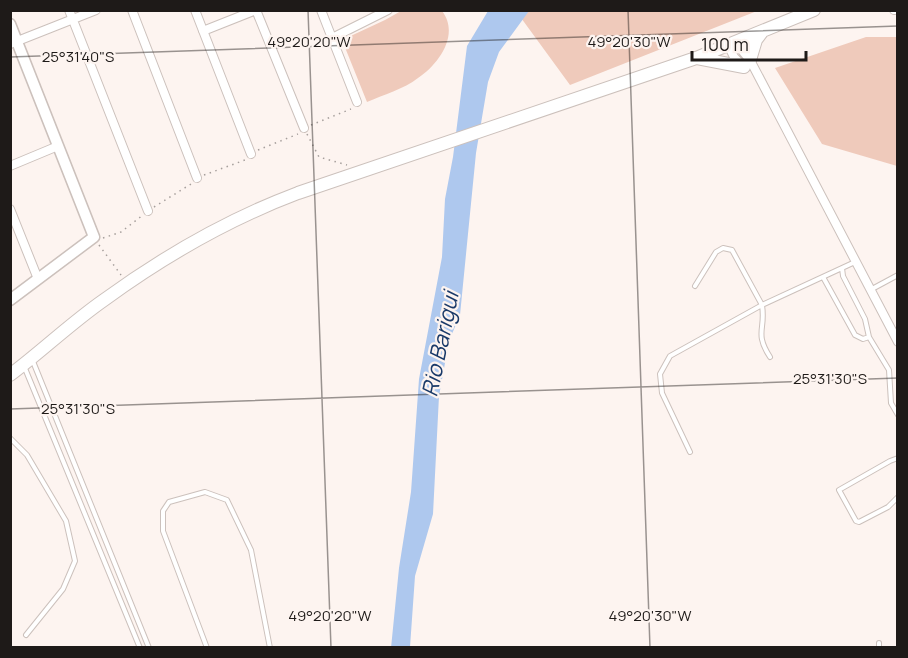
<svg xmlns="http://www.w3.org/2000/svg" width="908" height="658" viewBox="0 0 908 658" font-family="Manrope,sans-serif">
  <rect width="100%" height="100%" fill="#fdf4f0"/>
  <!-- green -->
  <path fill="#efcabb" d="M401,11H442C460,34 439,64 418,78C404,89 383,95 367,102L342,40L385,20Z
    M516,11H757L570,85Z
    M866,37H897V166L822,144L775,68Z"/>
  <!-- water -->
  <path fill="#aec8ee" d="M488,11H529L499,52L488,82L476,153L460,315L449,341L439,396L433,514L415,576L410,647L391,648L399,568L411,492L419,379L442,257L445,199L453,157L467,46Z"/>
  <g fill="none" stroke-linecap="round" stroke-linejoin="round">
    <!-- service casing -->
    <g stroke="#ccc1bc" stroke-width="6">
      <path id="service" d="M842,268L843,276L865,319L869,337L889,370L891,403L898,415
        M823,277L855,335L863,339L869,337
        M695,286L716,252L723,248L732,250L762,305C766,330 754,332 770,357
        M872,289L898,275
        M32,359L149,648
        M24,366L140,648
        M10,438L27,455L66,521L75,561L63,589L26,635
        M690,452L662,393L660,374L670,356L762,305L855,262
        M898,458L890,461L839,490L856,521L859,522L888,507L898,497
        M207,648L163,531V511L169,502L205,492L227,500L251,550L270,648
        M879,648V643"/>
    </g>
    <!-- minor casing -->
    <g stroke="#ccc1bc" stroke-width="10">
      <path id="minor" d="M69,10L148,211
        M132,10L197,178
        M195,10L251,154
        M256,10L304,128
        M321,10L357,102
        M894,10H895
        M203,31L256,10
        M332,38L388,10
        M735,42L750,60L898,342
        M10,44L96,10
        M728,45L734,57L744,67
        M10,166L58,146
        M10,209L38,279"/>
    </g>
    <!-- tertiary casing -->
    <g stroke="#ccc1bc" stroke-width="13">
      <path id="tertiary" d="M10,24L94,237L10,300"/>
    </g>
    <!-- primary casing -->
    <g stroke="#ccc1bc" stroke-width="14">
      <path id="primary" d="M697,58L744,67
        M750,60L756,40L762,32
        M10,375C42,351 71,323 104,300C163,257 229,219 298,193L696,58L814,10"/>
    </g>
    <!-- path -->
    <path stroke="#a69f9c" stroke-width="1.5" stroke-dasharray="1.5 4.5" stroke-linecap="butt" d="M311,125L351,109
      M307,134L319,157L347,165
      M258,150L298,134
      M204,175L245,160
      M154,207L191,184
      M103,238L121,232L143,215
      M99,245L121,275"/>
    <!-- service -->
    <use href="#service" stroke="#fff" stroke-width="4"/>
    <!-- minor -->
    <use href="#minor" stroke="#fff" stroke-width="8"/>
    <!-- tertiary -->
    <use href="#tertiary" stroke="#fff" stroke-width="10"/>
    <!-- primary -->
    <use href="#primary" stroke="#fff" stroke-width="12"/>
  </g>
  <!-- ticks -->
  <path fill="none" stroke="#1e1a18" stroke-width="1.5" stroke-opacity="0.45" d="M308,10L331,648M628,10L650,648M10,57L898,26M10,409L898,378M10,635L11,648"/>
  <g text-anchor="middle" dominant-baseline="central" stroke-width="4.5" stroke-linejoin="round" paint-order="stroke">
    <!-- water labels -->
    <g font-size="22" font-style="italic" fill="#1a3a69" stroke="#fdf4f0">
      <text transform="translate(440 344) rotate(-78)">Rio Barigui</text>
    </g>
  </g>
  <g font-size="15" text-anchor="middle" fill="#1e1a18" stroke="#fdf4f0" stroke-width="4.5" stroke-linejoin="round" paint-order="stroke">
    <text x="309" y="47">49°20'20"W</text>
    <text x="629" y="47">49°20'30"W</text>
    <text x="78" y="62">25°31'40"S</text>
    <text x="830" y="384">25°31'30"S</text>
    <text x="78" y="414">25°31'30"S</text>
    <text x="330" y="621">49°20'20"W</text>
    <text x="650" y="621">49°20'30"W</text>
  </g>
  <!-- border -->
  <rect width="908" height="658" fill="none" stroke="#1e1a18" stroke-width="24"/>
  <!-- scale -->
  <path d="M692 51v9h114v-9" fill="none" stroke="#1e1a18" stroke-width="3"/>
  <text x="701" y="51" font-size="18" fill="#1e1a18" stroke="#fdf4f0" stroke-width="4.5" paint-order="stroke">100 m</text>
</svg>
